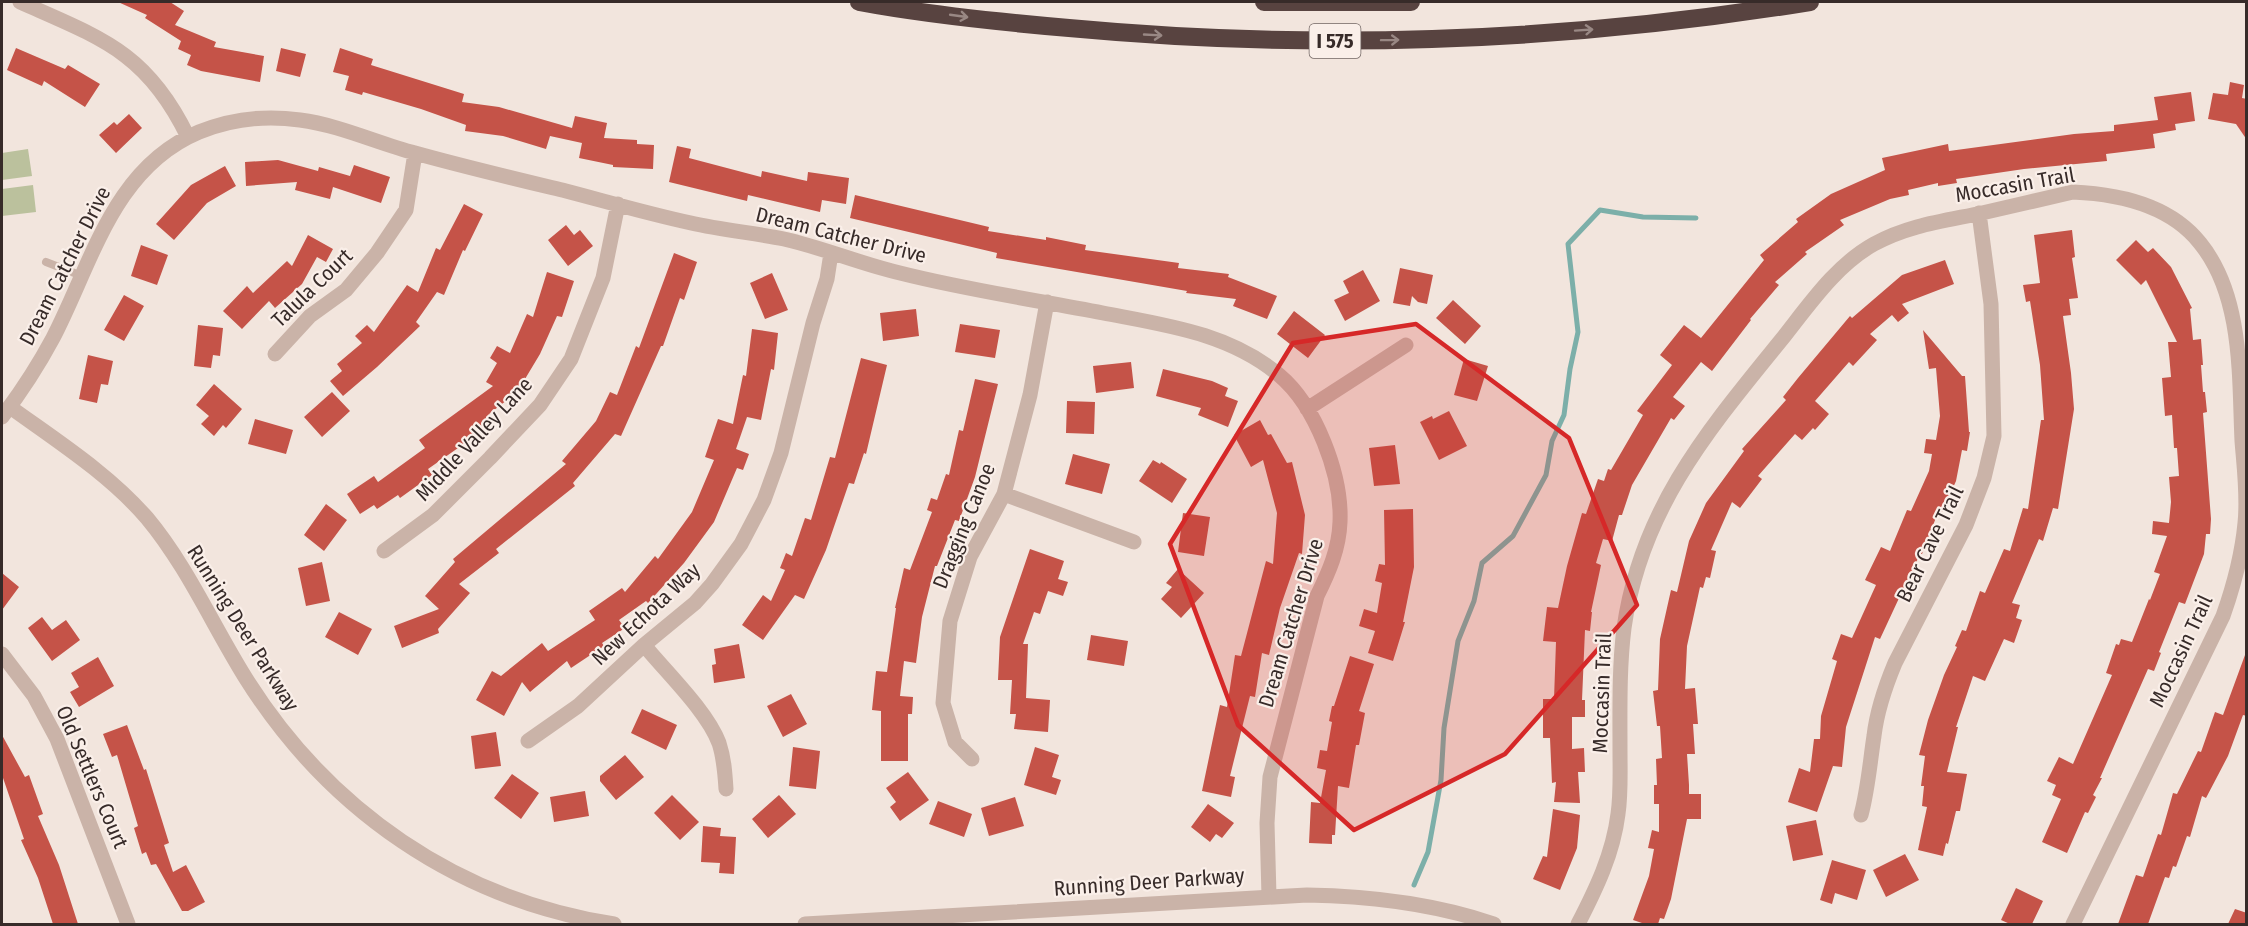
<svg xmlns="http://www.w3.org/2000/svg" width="2248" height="926" viewBox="0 0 2248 926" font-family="'Fira Sans Condensed',sans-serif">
  <rect width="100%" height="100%" fill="#f2e5dd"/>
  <!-- green -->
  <path fill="#bbc19d" d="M28,149L32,176L2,180V153Z
    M33,185L36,212L2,216V189Z"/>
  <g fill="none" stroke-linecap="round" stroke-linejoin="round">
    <!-- stream -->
    <path stroke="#7cafa9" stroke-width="5" d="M1414,885L1428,852L1441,780L1444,728L1458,641L1474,601L1482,563L1513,536L1546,475L1552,441L1564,415L1570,369L1578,332L1568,244L1600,210L1643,217L1696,218"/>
  </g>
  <!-- building -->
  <path fill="#c55348" d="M118,2H170L184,11L175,25L216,42L214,47L264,56L260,82L201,71L187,65L191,55L178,49L181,41L145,18L147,15Z
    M16,48L65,69L68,65L100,84L85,107L44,81L42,86L7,70Z
    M281,48L306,54L300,77L276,71Z
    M340,48L373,59L371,65L464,94L462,102L499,107L572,128L575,116L607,123L604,138L637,140V144L654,145L653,169L613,167V165L579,158L582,143L550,136L546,149L503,136L465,131L466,125L421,109L363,92L362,95L345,90L349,76L333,72Z
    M2230,82L2244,85L2242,98L2247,99V140L2236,124L2208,119L2213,93L2228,95Z
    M2191,92L2195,121L2175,124L2176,130L2153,134L2155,148L2106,154L2107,161L2024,169L1956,179L1957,183L1938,186V183L1908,190L1909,195L1890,199L1840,220L1844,225L1805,252L1807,254L1775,282L1779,285L1750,319L1751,320L1712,371L1701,362L1673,397L1685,406L1674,420L1671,418L1632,485L1622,515H1619L1612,541L1603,539L1596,563L1601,565L1591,612H1592L1590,631L1585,630L1582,700H1585V717H1572V749L1584,748L1585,772H1578L1580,803L1554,802L1556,782L1552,783L1550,738H1543V699H1554L1556,642L1543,641L1547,607L1558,608L1567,566L1582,513L1586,514L1598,479L1604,481L1608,469L1611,470L1643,415L1637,411L1672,365L1660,355L1684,325L1701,338L1764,260L1760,255L1798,222L1796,219L1831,194L1885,170L1882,158L1948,144L1949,151L2074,134L2114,131V125L2158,120L2154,97Z
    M129,114L142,128L116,153L99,135L114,122L117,125Z
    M677,146L691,149L689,158L761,177L762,171L807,181L808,172L849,178L846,204L822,200L820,212L748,195L747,201L669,182Z
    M278,160L318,171L319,167L350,176L354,165L390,177L381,203L333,187L330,199L295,190L297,182L246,186L245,162Z
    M225,166L236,186L207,203L174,240L156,224L191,185Z
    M855,195L989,227L988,231L1046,240V237L1086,245L1085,250L1179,263L1178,268L1229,274L1228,277L1277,296L1267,319L1233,306L1236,299L1186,293L1187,291L996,258L997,253L850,218Z
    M464,204L483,214L465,251L463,250L444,295L437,292L416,322L420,326L377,367L343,396L330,381L342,371L337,364L362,343L355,336L367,325L374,332L407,285L418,292L436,248L440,250Z
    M566,225L574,235L580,230L593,246L568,266L548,240Z
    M2072,230L2075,257L2072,258L2078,298L2069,299L2071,315L2063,316L2071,373L2074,409L2058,509L2053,508L2043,541L2039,539L2012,603L2020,605L2016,618L2022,620L2014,643L2004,639L1985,681L1973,676L1956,727H1958L1947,772L1967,774L1960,811H1956L1948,844L1946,843L1943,856L1918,850L1927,807L1922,806L1924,786H1921L1925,756L1919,755L1928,720L1944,675L1957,647L1955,646L1962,630L1966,631L1980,591L1985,593L2004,549L2010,551L2023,508L2028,509L2041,420H2044L2040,365L2030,301L2026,302L2023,285L2040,283L2034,235Z
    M308,235L333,249L326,262L317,257L302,284L275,308L269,301L242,329L223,311L247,286L253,293L287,261L292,266Z
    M2136,240L2148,252L2153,248L2171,267L2192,308L2190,309L2193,340L2201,339L2203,365H2201L2203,392H2205L2207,412L2203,413L2211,519L2210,534H2206L2204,554L2185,604L2179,602L2159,652L2161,653L2154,671L2148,669L2100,778H2102L2093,795L2096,797L2088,813L2085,812L2067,853L2042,842L2061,799L2052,795L2056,785L2047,781L2059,757L2073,764L2112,675L2106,673L2116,644L2119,645L2121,639L2132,642L2149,599L2150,600L2160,574L2154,572L2167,536L2152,534L2153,521L2169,523L2171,502L2169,477L2179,476L2177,448H2174L2172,415L2165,416L2162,378L2171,377L2168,342H2177L2146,280L2141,285L2116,260Z
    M141,245L168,255L157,285L131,276Z
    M674,253L697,262L684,300L680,298L663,346H661L621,436L615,434L573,483L575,486L496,549L499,553L459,584L470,593L438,629L439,633L402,648L394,626L439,609L425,596L455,562L453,559L566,464L562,461L596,421L610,392L617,395L636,346L639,348Z
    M1945,260L1954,284L1902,304L1909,313L1898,322L1892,315L1870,334L1877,340L1853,366L1849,362L1815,401L1829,414L1815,430L1813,428L1802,440L1795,434L1758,476L1762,479L1740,508L1732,502L1711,550L1716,551L1710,578L1706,577L1703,588L1700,587L1687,646L1685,689L1695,688L1698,724H1693L1695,754H1687L1689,785V794H1701V819H1687L1671,899L1664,919L1660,918L1658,924H1645L1633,920L1649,876L1654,849L1648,848L1652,830L1659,832V804H1654V785H1657L1656,759L1662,758L1660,726H1657L1653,691L1658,690L1660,639L1671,590L1677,592L1689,541L1706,503L1744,451L1742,449L1786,400L1783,397L1798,378L1850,316L1852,318L1902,275Z
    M1400,268L1433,275L1427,304L1418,302L1412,296L1410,306L1393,303Z
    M1363,270L1380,301L1345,321L1334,300L1349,293L1343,281Z
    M547,272L574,281L562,317L557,316L540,354L513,399L511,397L489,414L493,419L467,439L468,441L428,469L432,475L400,498L398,495L377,509L374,505L360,514L347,494L374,476L378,482L425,448L419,440L493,386L486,382L497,363L490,358L497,346L510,353L527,314L533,317Z
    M772,273L788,310L765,319L750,283Z
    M124,295L144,306L124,341L104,330Z
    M1453,300L1481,326L1465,344L1436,318Z
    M916,309L919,336L883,341L880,313Z
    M1294,311L1325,335L1308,358L1277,334Z
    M960,324L1000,330L995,358L955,352Z
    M198,325L223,328L220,356L213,355L211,368L194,366Z
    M752,329L778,333L774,370L771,369L761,420L747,417L736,449L749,454L743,470L737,468L714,522L684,563L648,603L646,601L619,620L625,628L602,643L604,646L571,668L567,661L530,692L522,682L504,716L476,700L492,671L501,676L542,643L548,651L595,620L589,611L622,588L625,592L655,556L658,559L692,512L714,460L705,457L718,419L733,424L743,375L746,376Z
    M1923,330L1962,376H1965L1969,432H1970L1967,451L1962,450L1956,481L1940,517L1937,515L1922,554H1920L1908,580L1911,581L1904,598L1900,596L1880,639L1875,637L1846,727L1842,767L1833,766L1817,812L1788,802L1799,768L1810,772L1814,739H1820L1821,716L1837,661L1832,659L1841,634L1852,638L1876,585L1865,580L1881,547L1890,551L1907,510L1911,511L1929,471L1932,454L1924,453L1926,439L1936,440L1940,416L1936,368L1929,369Z
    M88,355L113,361L108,385L101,384L97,403L79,399Z
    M861,358L887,365L866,454L864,453L854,484L849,483L826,550L804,599L795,595L763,640L742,625L763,595L771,601L785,570L780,568L786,553L792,556L805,518L811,520L830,457L835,458Z
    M1464,359L1488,366L1477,401L1454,395Z
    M1131,362L1134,388L1096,393L1093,366Z
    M1163,369L1212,381L1228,388L1225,396L1238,401L1228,427L1198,415L1201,408L1156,396Z
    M975,379L998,384L975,477L959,521L955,520L937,566H935L922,617L916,663L904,661L900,696L913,697L912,714H908V761H881V711L872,710L876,671L887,672L896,608H895L904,568L910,570L932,512L927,510L931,498L937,500L946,474L949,475L959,430L963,431Z
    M214,384L242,409L226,428L223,425L214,436L201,424L209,416L196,405Z
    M332,392L350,411L322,437L304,417Z
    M1067,401L1095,402L1094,434L1066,433Z
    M1449,411L1467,446L1439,460L1420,422L1432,416L1433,419Z
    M255,419L293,430L286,454L248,444Z
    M1260,420L1268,435L1271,434L1287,463L1292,462L1305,515L1302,554L1299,553L1280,608L1269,655L1262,653L1255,697L1250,696L1230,776L1235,777L1231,797L1202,791L1220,705L1227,707L1235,655L1241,656L1266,561L1273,564L1277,513L1263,460L1251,467L1234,435Z
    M1395,445L1400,484L1374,486L1369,448Z
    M1073,454L1110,464L1102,494L1065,484Z
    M1153,460L1160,464L1161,462L1187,479L1172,503L1139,481Z
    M326,504L347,520L324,551L304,535Z
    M1413,509L1414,567L1403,622H1405L1393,661L1368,653L1375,631L1359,626L1364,609L1377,613L1382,583L1375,581L1379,564L1385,565L1384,510Z
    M1183,513L1210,517L1204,556L1178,552Z
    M1030,549L1064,561L1058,579L1068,582L1063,596L1048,591L1040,614L1034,612L1023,644H1028L1026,698L1050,700L1048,732L1014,729L1016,714H1010L1012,680H998L1000,637Z
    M322,562L330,601L306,606L298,568Z
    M1178,569L1204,593L1181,618L1161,599L1172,587L1166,583Z
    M2,573L19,587L2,610Z
    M339,612L372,629L358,655L325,637Z
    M42,617L52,630L66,620L80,640L52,661L28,628Z
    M1091,635L1128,641L1124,666L1087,660Z
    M739,644L745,678L714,683L712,665L716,664L714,649Z
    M2245,655L2247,716L2243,715L2228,756L2206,798L2202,796L2190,837L2187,836L2176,867L2173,866L2169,878L2165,877L2148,924H2118L2136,875L2143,877L2158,834L2161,835L2173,793L2177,794L2198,751L2201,752L2215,712L2223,715Z
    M1350,656L1374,664L1359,711L1365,713L1359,745H1356L1349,788L1338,786L1335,835H1332V844L1309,843L1311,802L1320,803L1326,770L1317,768L1320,750L1327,751L1332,722L1329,721L1332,706H1334Z
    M98,657L114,686L79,707L70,692L79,687L71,673Z
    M791,694L807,724L783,737L767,706Z
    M642,709L677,725L666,750L631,733Z
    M127,725L144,770L146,769L169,843L164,845L173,872L186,865L205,902L188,911H182L156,864L151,865L146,852L142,854L134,828L138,826L117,755L112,757L103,734Z
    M496,732L501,766L475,769L471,736Z
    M2,735L25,777L29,775L43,814L38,816L59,865L78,924H53L38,878L21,840L24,839L2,775Z
    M793,747L820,751L816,789L789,786Z
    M1035,747L1059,755L1052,777L1061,780L1056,795L1024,785Z
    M625,755L644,777L616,800L600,781V776Z
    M908,772L929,800L900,821L890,807L896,802L886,788Z
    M512,774L539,793L521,819L494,798Z
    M585,791L589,816L554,822L550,797Z
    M672,795L699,822L680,840L654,813Z
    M779,795L796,814L768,838L752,819Z
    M1015,797L1024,826L989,836L981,808Z
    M938,801L972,814L964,837L929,824Z
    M1208,804L1234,823L1222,838L1216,834L1210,842L1191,827Z
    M1553,809L1580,815L1577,848L1560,890L1533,879L1543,856L1547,857Z
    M1816,820L1823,855L1793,861L1786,826Z
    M703,826L721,828L720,836L736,837L734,874L719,873L720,863L701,862Z
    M1905,854L1919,880L1886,897L1873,870Z
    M1832,860L1866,870L1857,900L1835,893L1832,904L1820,900Z
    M2016,888L2043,901L2032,924H2010L2001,920Z
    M2235,909L2247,913V924H2228Z"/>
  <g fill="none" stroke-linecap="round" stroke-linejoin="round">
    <!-- service -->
    <path stroke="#cab3a8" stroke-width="8" d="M46,262L82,276"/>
    <!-- minor -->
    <path stroke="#cab3a8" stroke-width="15" d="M20,2C101,38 147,52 188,137
      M275,354L310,316L346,290L377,253L406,210L415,153
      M1307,409L1406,345
      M2,417C21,392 38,366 53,338C92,263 113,168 199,132C231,119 265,115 300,120C339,125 377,143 415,153C465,167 516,179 566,191C608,202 649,214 691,223C722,230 754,233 784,239C824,248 861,264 900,273C967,290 1036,300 1103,313C1165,325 1229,333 1279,375C1316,406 1342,475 1340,522C1339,549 1329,572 1317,596L1270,777L1267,823L1269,896
      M1004,494L1134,542
      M384,551L433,515L490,458L540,405L571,359L603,278L618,204
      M644,645C666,672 707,711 719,743C724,758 725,773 726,789
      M2,654L34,696L57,739L128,924
      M528,741L578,706L644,645L695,603L712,584L741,544L764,500L781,453L813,323L827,279L831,253
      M972,759L955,742L943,703L950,621L970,557L1004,494L1030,395L1047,302
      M1861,815C1868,789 1870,762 1874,736C1877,710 1885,687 1895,663L1966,525L1984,478L1994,436L1991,304L1979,213
      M1578,924C1596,889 1613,854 1618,814C1621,794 1620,772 1620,751C1620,709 1619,669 1624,628C1641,508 1709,429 1782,339C1809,305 1836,265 1874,244C1909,225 1944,221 1982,213C2012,206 2043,199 2073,192C2119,194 2170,205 2200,243C2243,296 2239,376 2242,441C2244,467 2248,496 2245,523C2242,555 2234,585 2223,616L2073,924"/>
    <!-- tertiary -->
    <path stroke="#cab3a8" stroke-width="15" d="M10,407C57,441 109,474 147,518C187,566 212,624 245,677C328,810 458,900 614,924
      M805,924L1307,895C1371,896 1432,903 1494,924"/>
    <!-- motorway -->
    <path stroke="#584340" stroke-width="18" d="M859,2C928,15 999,22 1069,28C1316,51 1565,42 1810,2
      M1264,2H1411"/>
  </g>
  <!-- one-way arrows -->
  <defs><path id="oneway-shaft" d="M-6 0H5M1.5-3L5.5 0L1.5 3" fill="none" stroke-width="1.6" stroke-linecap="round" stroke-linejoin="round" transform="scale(1.5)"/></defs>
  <g stroke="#998884">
    <use href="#oneway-shaft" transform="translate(959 16) rotate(8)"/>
    <use href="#oneway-shaft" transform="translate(1584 30) rotate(-4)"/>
    <use href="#oneway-shaft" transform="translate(1153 35) rotate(3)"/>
    <use href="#oneway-shaft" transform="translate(1390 40) rotate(-1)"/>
  </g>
  <!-- marked area -->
  <path fill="#d62828" fill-opacity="0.2" stroke="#d62828" stroke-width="4.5" stroke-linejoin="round" d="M1416,324L1569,438L1637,605L1505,754L1354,830L1238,725L1170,544L1293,343Z"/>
  <g text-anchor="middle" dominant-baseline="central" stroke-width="4.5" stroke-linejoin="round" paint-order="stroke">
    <!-- shield labels -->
    <rect fill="#faefe9" stroke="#726663" stroke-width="1.5" x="1309.5" y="24" width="51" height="34" rx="4.5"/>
    <g font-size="20" font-weight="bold" fill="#372b29">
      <text x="1335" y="41">I 575</text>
    </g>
    <!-- street labels -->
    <g font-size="21" fill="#372b29" stroke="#faefe9">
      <text transform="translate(2015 185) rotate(-10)">Moccasin Trail</text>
      <text transform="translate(841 235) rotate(14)">Dream Catcher Drive</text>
      <text transform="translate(65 266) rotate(-63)">Dream Catcher Drive</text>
      <text transform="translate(312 288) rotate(-44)">Talula Court</text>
      <text transform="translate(474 439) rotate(-47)">Middle Valley Lane</text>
      <text transform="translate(964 526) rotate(-68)">Dragging Canoe</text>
      <text transform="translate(1930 544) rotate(-64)">Bear Cave Trail</text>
      <text transform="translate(646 614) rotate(-43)">New Echota Way</text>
      <text transform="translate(1291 623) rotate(-73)">Dream Catcher Drive</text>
      <text transform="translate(243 628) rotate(58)">Running Deer Parkway</text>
      <text transform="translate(2181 651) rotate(-65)">Moccasin Trail</text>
      <text transform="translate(1602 693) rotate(-88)">Moccasin Trail</text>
      <text transform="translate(92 777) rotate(67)">Old Settlers Court</text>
      <text transform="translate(1149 882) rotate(-4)">Running Deer Parkway</text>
    </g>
  </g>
  <!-- border -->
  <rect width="2248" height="926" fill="none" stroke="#372b29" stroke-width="6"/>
</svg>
